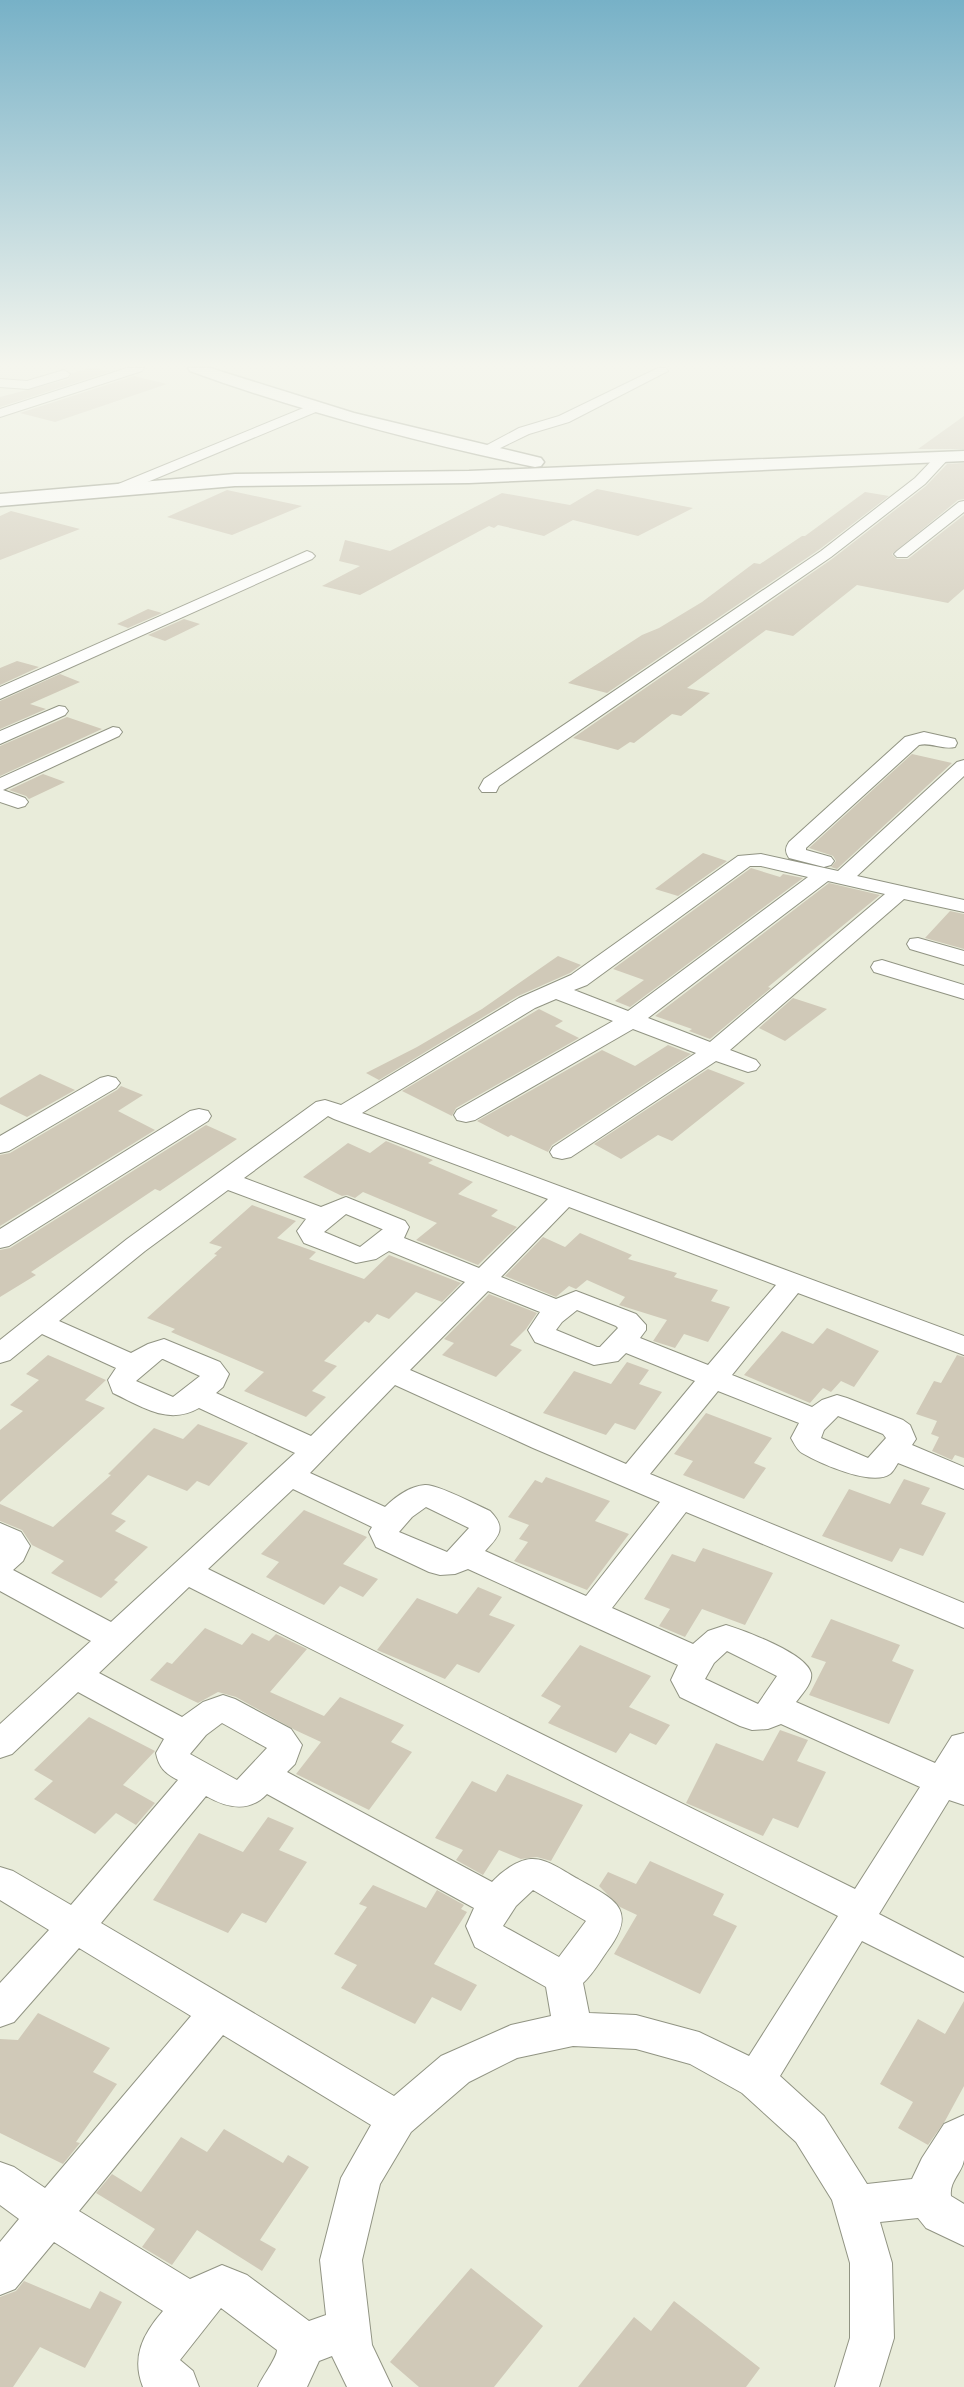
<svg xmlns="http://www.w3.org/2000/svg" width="964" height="2387" viewBox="0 0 964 2387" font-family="'Roboto Serif',serif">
  <rect width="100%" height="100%" fill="#e9ecda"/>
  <!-- building -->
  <path fill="#d0c9b8" d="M90,368L112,371L0,407V397L69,379L72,373Z
    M134,376L167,384L55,422L20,413Z
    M964,416V449H918Z
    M964,463V499L958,500L892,554L897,559H908L964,515V589L948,603L857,585L793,636L766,630L687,688L710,693L681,716L672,714L634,743L630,742L618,750L573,738L832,559L926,486L947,464Z
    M597,489L693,508L638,536L573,520L544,536L498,525L494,528L489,526L360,595L322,586L360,566L339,561L345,540L390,551L502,493L570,505Z
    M227,490L302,506L232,535L167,517Z
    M865,492L889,496L820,549L607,693L568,683L642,635L659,628L702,602L754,563L760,564L802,536H805Z
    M11,511L80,529L0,560V516Z
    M148,609L162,613L128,628L117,624Z
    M184,619L200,624L165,641L148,635Z
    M17,661L39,667L0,685V668Z
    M60,674L80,682L30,704L46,709L0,729V701Z
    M67,717L102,729L0,776V746Z
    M912,754L952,763L837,869L831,867L836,861L833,856L809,848Z
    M43,774L65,782L29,799L26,796L9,790Z
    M703,853L727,861L678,896L655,889Z
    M751,868L780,877L783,874L803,878L630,1007L615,1001L644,980L613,969Z
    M829,883L880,895L768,987L771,988L710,1039L689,1031L692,1029L655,1016Z
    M950,911L964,914V949L925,938Z
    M558,956L581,965L570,973L518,996L379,1080L366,1073L417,1047L482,1009Z
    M793,998L827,1009L785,1041L759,1028Z
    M539,1009L563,1021L555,1026L579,1038L456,1108L452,1116L402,1091Z
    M668,1045L691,1054L552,1145L548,1152L511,1135L508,1137L477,1121L602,1050L635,1066Z
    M708,1069L745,1083L672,1141L658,1135L621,1159L594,1144Z
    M40,1074L75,1090L27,1117L0,1104V1098Z
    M121,1086L143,1095L118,1111L155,1130L0,1226V1155L10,1153L117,1090Z
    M206,1125L237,1139L160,1191L155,1189L31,1272L36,1275L0,1297V1250L10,1248Z
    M386,1141L433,1160L428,1163L473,1182L458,1194L498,1210L491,1216L517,1227L478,1265L416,1240L437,1223L363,1192L355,1198L347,1195L342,1196L303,1177L348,1143L370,1153Z
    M252,1205L296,1221L277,1238L316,1252L309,1259L364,1279L389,1255L461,1283L442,1302L416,1292L389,1319L377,1314L369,1323L365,1321L324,1361L337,1366L312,1391L326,1397L306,1417L244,1391L264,1372L171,1332L175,1329L147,1318L217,1255L214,1254L222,1247L209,1243Z
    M580,1233L632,1255L628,1259L677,1273L674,1277L718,1290L711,1301L730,1307L708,1342L684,1334L675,1348L653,1341L667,1320L619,1305L625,1297L587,1280L576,1289L569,1286L556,1297L505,1276L543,1237L565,1247Z
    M489,1294L537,1313L526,1329L510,1345L522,1350L496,1377L442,1355L454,1343L444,1339Z
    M827,1328L879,1351L854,1387L841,1381L831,1392L823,1388L810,1403L744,1375L782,1331L813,1344Z
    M48,1355L106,1380L85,1400L105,1408L0,1502V1430L23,1411L10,1405L39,1380L26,1374Z
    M957,1355L964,1357V1458L955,1455L952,1460L932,1451L939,1437L931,1434L937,1421L916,1414L934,1381L941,1383Z
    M627,1362L649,1370L639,1384L662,1392L635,1430L615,1423L606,1435L543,1413L574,1371L611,1384Z
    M706,1413L772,1438L754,1463L766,1468L744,1499L683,1475L693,1461L674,1454Z
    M198,1424L248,1443L209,1486L197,1481L187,1491L148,1475L111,1514L126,1521L115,1531L148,1547L114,1580L118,1582L101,1598L51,1573L64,1561L32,1545L22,1530L0,1521V1504L53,1527L111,1475L108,1474L154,1428L183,1439Z
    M546,1477L610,1501L595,1521L629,1534L587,1590L514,1561L528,1542L519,1539L529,1525L508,1517L535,1480L542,1483Z
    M904,1479L930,1488L921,1504L946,1513L923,1556L900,1548L892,1562L822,1536L849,1489L890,1504Z
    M304,1510L367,1537L343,1564L378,1579L363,1597L340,1586L324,1605L266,1577L279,1562L261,1554Z
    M703,1548L773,1573L745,1625L702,1609L685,1637L659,1626L670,1609L644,1599L672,1554L695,1562Z
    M478,1587L502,1597L489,1615L515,1625L479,1673L457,1664L445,1679L377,1650L417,1598L457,1614Z
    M831,1619L900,1645L892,1661L914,1670L889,1724L809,1695L826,1662L811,1657Z
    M205,1628L242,1645L252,1633L269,1641L276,1634L307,1649L270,1692L324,1716L340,1697L404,1725L391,1742L412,1752L369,1810L296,1774L321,1742L295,1730L236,1697L218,1692L198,1703L150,1680L167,1662L172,1664Z
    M580,1645L651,1676L629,1707L670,1725L656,1745L630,1733L616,1753L548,1723L561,1706L541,1696Z
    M89,1717L155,1751L123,1785L155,1803L136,1825L116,1813L95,1834L34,1799L53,1781L34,1770Z
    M780,1730L808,1740L797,1761L826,1772L798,1828L773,1818L763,1836L686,1803L716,1743L763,1761Z
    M507,1774L583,1805L551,1861L537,1857L521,1859L499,1850L483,1875L456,1860L463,1850L435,1838L472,1781L496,1792Z
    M268,1817L294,1828L279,1850L307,1862L266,1923L242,1913L228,1933L153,1900L199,1833L243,1852Z
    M650,1861L724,1894L713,1915L737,1926L700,1994L614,1954L637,1915L620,1907L599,1886L608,1872L636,1884Z
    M373,1885L426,1908L437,1890L464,1905L461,1909L467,1912L434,1964L477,1985L461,2011L432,1997L415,2024L341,1988L357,1965L334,1954L367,1907L359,1904Z
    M964,2001V2086L945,2121L928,2145L898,2128L913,2102L880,2084L918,2019L945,2034Z
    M38,2013L110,2048L93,2072L117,2084L76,2142L80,2143L63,2164L0,2133V2039L18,2040Z
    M224,2129L283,2163L288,2155L309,2167L260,2240L276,2249L262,2271L197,2230L172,2265L142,2247L155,2229L96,2193L112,2174L141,2192L181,2137L207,2152Z
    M471,2268L543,2326L494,2387H419L390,2362Z
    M24,2281L90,2309L100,2291L122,2302L85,2368L40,2347L13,2387H0V2297L16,2291Z
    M674,2301L760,2368L746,2387H578L634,2317L651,2331Z"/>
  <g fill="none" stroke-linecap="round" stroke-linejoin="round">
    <!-- street casing -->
    <g stroke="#919483" stroke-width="2">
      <path id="street" d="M127,368H144L142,371L0,417V409Z
        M658,368H666L668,371L569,422L529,434L488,454H478L476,451L519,428L559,416Z
        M64,370L70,374L68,377L28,389L0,387V379L27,381Z
        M318,402L325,406L323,409L121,493H111L109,490L111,487Z
        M943,453L950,457L925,484L831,557L499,786L496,792H482L479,788L484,779L821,551L915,478L938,454Z
        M964,501V512L907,557H897L894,554L897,551L959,502Z
        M307,551L312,553L315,556L312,559L0,699V687Z
        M59,706L65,707L68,711L65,715L0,744V731Z
        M113,727L119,728L122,732L119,736L3,790L25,798L28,802L25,806L18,808L0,802V778Z
        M924,732L955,739L957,743L955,747C942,750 931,742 919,745L806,848V850L831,857L834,861L831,865L824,867L789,858C785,852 785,848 789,842L905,737Z
        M964,760V776L857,876L964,900V912L904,899L730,1050L756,1060L760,1065L756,1070L748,1072L716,1061L571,1157L562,1159L553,1157L550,1152L553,1147L696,1053L633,1029L475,1120L466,1122L457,1120L454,1115L457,1110L613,1021L556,999L535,1008L362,1113L964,1336V1355L798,1293L732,1375L812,1407L822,1400L837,1395L847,1398L903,1420L910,1425L916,1439L912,1445L964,1467V1489L898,1463C896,1466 893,1472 890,1474C872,1487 819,1463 802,1453C797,1450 794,1443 791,1438L799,1423L718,1391L650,1474L964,1603V1628L686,1512L612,1608L693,1644L708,1631L726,1625C745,1631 806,1653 811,1673C813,1683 802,1694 796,1702L935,1763L952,1736L964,1733V1805L949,1800L879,1914L964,1958V1992L862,1941L780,2076L824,2116L867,2184L912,2179L922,2158L944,2124L964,2115C964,2130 964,2146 964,2160C962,2173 949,2181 951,2196L964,2204V2246L926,2228L918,2218L880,2222L892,2263L894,2338L879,2387H835L850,2338V2263L832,2200L796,2142L742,2093L690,2064L636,2049L573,2046L517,2058L469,2082L411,2132L380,2184L362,2260L372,2345L392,2387H347L332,2356L319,2361L307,2387H258C262,2377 277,2358 277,2350L221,2308L180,2360L193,2371L199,2387H143C131,2357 143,2334 163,2311L54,2242L15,2289L0,2295V2242L19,2219L0,2205V2162L14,2167L45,2188L191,2016L79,1948L14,2022L0,2027V1983L49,1930L0,1900V1867L13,1871L71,1905L178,1780C165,1773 159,1768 156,1753L164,1739L78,1692L12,1754L0,1758V1724L91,1641L0,1591V1523L21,1532L30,1546L23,1561L13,1570L111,1622L295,1453L199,1408C168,1426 141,1406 113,1393L108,1380L116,1368L42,1334L10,1360L0,1363V1340L127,1239L316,1102L325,1100L341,1105L519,998L571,975L738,856L761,854L838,871L957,762ZM750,866H761L808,877L628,1011L574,990L587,985ZM828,881L885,894L710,1042L648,1018ZM328,1116L334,1119L548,1199L479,1268L404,1238L409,1227L405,1221L346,1197L321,1207L244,1178ZM228,1190L306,1219L297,1231L304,1243L356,1263L376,1259L389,1251L465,1282L311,1436L216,1393L223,1387L229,1374L220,1362L164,1339L148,1344L131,1353L59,1321L145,1251ZM569,1207L776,1285L708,1365L640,1338L646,1330V1325L636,1314L576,1291L556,1299L501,1277ZM346,1214L382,1229H383L360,1247L324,1232ZM488,1291L540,1312L528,1330L535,1342L594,1365L618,1361L626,1353L695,1381L626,1464L410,1370ZM577,1310L616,1326L618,1328L600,1347H597L556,1330L562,1322ZM162,1359H163L200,1376L173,1397L136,1381ZM395,1385L533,1448L660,1502L586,1596L485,1551C499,1536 507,1528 490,1511C477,1505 437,1484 425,1485C410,1486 395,1497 385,1507L310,1473ZM838,1416L883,1434L886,1438L868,1458L821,1438L824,1430ZM293,1489L372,1527L369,1532L376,1547L429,1572L440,1575L455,1574L468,1569L678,1665L671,1680L680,1697L740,1726L752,1730L768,1729L781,1724L920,1787L855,1889L208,1569ZM426,1507L469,1528L447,1552L399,1532L412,1517ZM189,1587L838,1916L749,2056L699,2032L636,2015L589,2013L583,1983C593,1974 600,1961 608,1950C639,1908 613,1899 578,1879C565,1872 547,1858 531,1859C517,1860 501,1872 492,1882L287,1772L295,1764L302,1745L291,1729L235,1699L223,1695L203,1702L182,1717L99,1673ZM727,1651L777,1676L758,1704L705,1679L714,1663ZM222,1723L267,1748L237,1780L190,1754L206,1735ZM267,1794L474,1908L466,1926L475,1947L546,1987L551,2016L511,2025L441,2056L394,2096L101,1923L206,1796C227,1808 249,1813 267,1794ZM533,1890L586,1921L559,1957L503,1926L516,1906ZM223,2035L371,2125L341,2178L320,2260L326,2315L309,2321L247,2275L222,2265L190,2279L79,2211Z
        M918,938L964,951V965L910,949L907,944L910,939Z
        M882,960L964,985V999L874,972L871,967L874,962Z
        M108,1076L116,1078L120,1083L116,1088L9,1151L0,1153V1136L100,1078Z
        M199,1109L208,1111L211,1116L208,1121L9,1246L0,1248V1229L190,1111Z"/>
    </g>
    <!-- secondary casing -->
    <g stroke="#919483" stroke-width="3">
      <path id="secondary" d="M188,368H210L354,413L541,458L544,462L541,466L535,467C418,442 303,412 190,371Z
        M964,451V461L469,483L235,486L0,506V494L235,474L469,471Z"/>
    </g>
    <!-- street -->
    <use href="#street" fill="#fff" fill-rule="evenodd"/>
    <!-- secondary -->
    <use href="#secondary" fill="#fff" fill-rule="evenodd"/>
  </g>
  <!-- sky -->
  <linearGradient id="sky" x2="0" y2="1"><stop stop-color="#77b1c7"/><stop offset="0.52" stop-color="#f5f6ee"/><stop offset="1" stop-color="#f5f6ee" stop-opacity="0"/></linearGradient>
  <rect width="964" height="702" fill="url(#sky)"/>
</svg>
